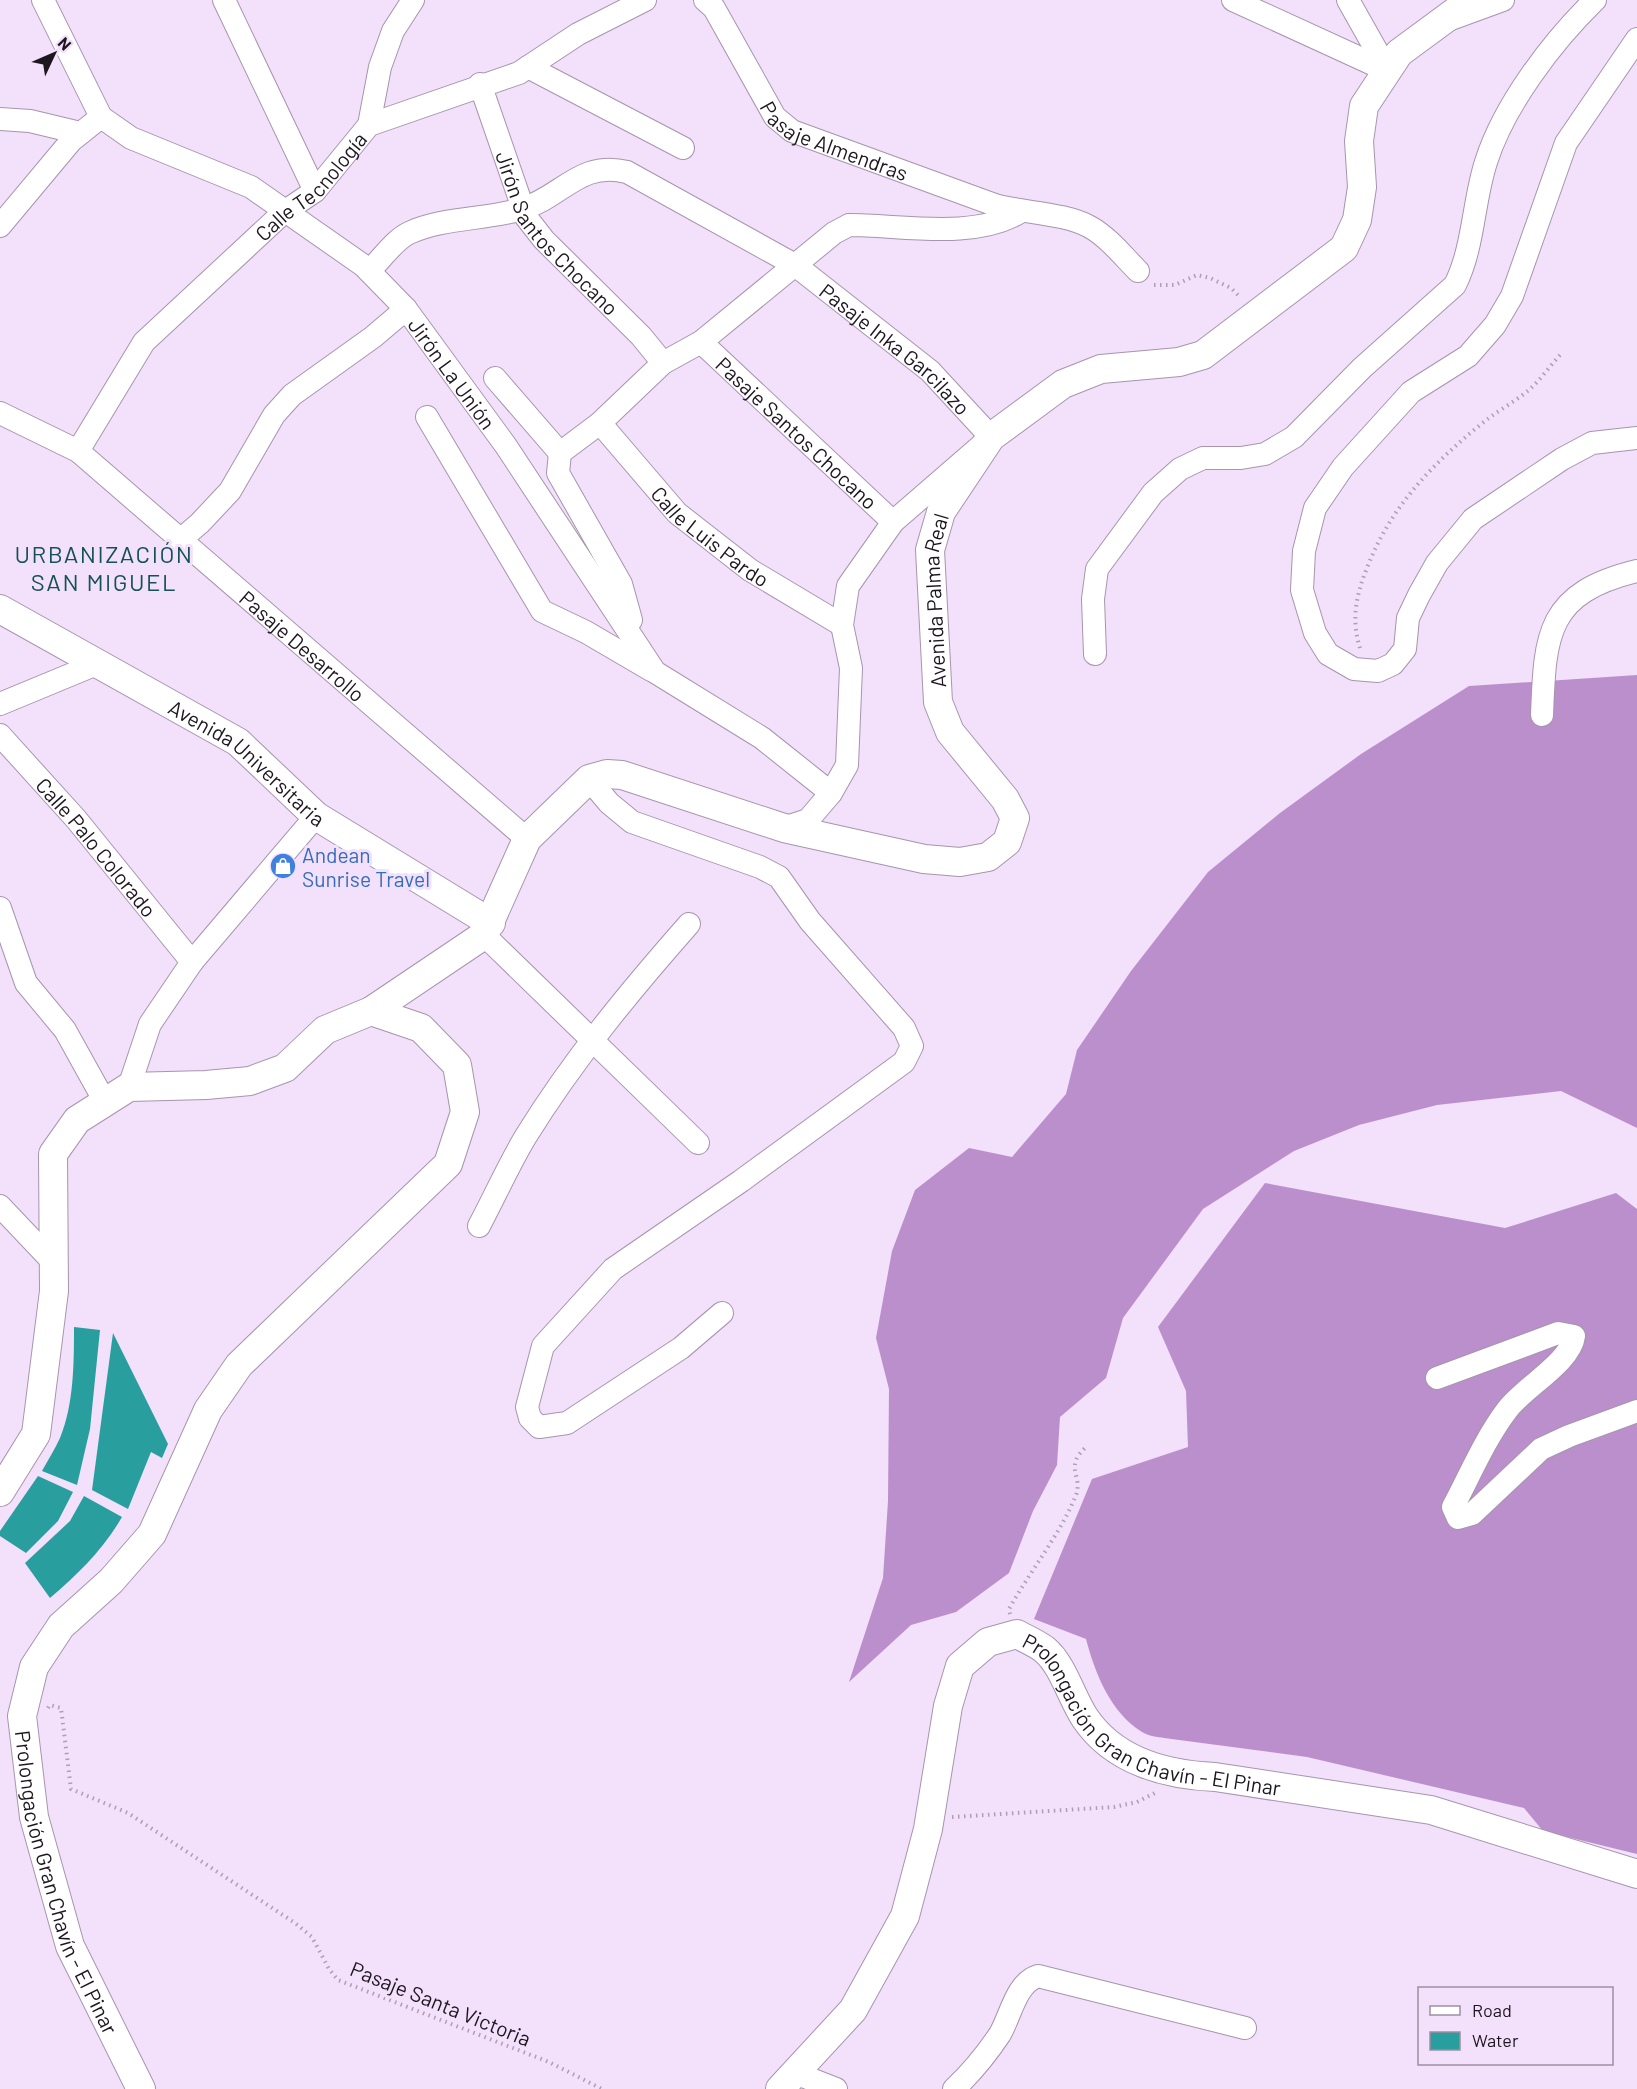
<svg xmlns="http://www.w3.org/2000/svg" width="1637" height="2089" viewBox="0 0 1637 2089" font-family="Barlow,sans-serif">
  <rect width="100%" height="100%" fill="#f3e0fa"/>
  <!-- forest -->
  <path fill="#bb8fcc" d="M1637,675V1128L1561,1091L1437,1105L1359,1125L1294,1151L1203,1209L1123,1318L1106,1378L1060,1417L1057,1465L1033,1511L1009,1573L956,1612L911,1625L849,1682L883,1578L888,1501L889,1389L876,1338L892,1251L915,1190L969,1148L1012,1157L1066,1094L1077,1050L1131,971L1208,872L1280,813L1361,754L1469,686Z
    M1265,1183L1505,1228L1616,1193L1637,1209V1854L1543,1831L1524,1808L1307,1757L1164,1738C1158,1737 1148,1736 1142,1732C1110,1712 1095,1673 1086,1639L1034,1619L1092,1479L1188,1447L1186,1391L1158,1327Z"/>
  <!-- water -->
  <path fill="#299e9f" d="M74,1327L100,1330L90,1429L77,1485L42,1471C48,1460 55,1449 60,1438C74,1404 74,1363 74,1327Z
    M113,1333L168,1444L162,1458L151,1452L128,1509L92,1490Z
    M38,1476L73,1492L58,1521L26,1553L0,1536V1531Z
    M84,1496L122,1517C103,1550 78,1574 50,1598L25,1563L70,1521Z"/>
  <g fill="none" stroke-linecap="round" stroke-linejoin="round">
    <!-- minor casing -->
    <g stroke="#a695ad" stroke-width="24">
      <g id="minor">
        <path id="s1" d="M43,0L101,117L131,138L251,187L364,266L406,309L506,446L655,672L762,738L831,793"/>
        <path d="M224,0L315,191"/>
        <path id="s2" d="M705,0L714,8L775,117L792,131L995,205C1024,213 1065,213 1090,227C1108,237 1123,256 1138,271"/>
        <path d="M1233,0L1388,71"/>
        <path d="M1348,0L1388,71"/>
        <path d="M1451,19L1503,0"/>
        <path d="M1637,39L1566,143L1512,296L1495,325L1468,356L1411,392L1343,467L1315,508L1304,551L1302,590L1315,633L1328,654L1354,669L1378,671L1393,664L1405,649L1408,618L1419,595L1437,563L1473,519L1562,459L1592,443L1637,438"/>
        <path d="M528,67L683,148"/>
        <path id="s3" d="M480,84L526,217L544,240L641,336L663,363"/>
        <path d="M0,119L30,121L80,133"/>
        <path d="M369,125L380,67L393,31L413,0"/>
        <path d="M0,226L71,141L101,117"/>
        <path id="s4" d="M369,271C381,260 394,240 409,233C443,217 486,220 522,209C562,197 580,160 627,172L795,265L930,371L991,437L893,522L848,586L842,625L851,668L847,765L831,793L808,820L784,828"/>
        <path id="s5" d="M701,342L893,522"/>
        <path d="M495,378L560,453"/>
        <path id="s6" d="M0,413L78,451L527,839"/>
        <path d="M427,417L542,611L586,632L651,670"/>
        <path id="s7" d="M600,423L677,513L750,570L842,625"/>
        <path id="s8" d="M78,451L144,342L284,212L315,191L369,125L519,73L578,34L645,0"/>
        <path d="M179,541L200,523L230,491L274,415L292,395L373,337L406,309"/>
        <path d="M631,620L621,584L558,473L560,453L600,423L663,363L701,342L834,233L849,225C902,225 974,240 1020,212"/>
        <path d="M1095,654L1093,599L1097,569L1153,493L1180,469L1203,458H1241L1265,454L1294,437L1362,368L1455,285C1474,247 1473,202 1486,162C1504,105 1552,42 1595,0"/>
        <path d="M0,704L99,663"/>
        <path d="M1542,715C1545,633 1547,593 1637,571"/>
        <path id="s9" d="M0,735L76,819L192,962"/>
        <path d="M589,779L609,803L632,822L760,867L779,877L810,921L904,1028L912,1046L904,1062L741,1181L613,1269L543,1346L527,1407L530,1418L539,1427L567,1423L681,1348L722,1313"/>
        <path d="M0,908L26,983L65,1030L105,1102"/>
        <path d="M484,935L698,1143"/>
        <path d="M129,1087L150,1024L192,962L316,816"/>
        <path d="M0,1206L54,1263"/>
        <path d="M479,1226C495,1196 509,1164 526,1136C573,1060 630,991 689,924"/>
        <path d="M1437,1378L1558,1333L1574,1336C1571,1362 1523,1388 1507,1410C1485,1439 1470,1475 1453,1507L1458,1518L1472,1514L1541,1449L1569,1436L1637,1411"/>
        <path d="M795,2073L836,2089"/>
        <path d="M954,2089C970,2074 988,2052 1000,2034C1011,2015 1016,1983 1038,1976L1245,2028"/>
      </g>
    </g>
    <!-- major casing -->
    <g stroke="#a695ad" stroke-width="30">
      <g id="major">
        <path id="s10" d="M0,609L238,742L316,816L491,923"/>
        <path id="s11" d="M371,1011L484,935L527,839L589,779L607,774L622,775L784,828L924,859L960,862L988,857L1007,842L1015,818L1005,799L950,732L938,702L930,550L941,512L991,437L1063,384L1101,369L1179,362L1203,355L1344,248L1357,220L1362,187L1359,141L1364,106L1399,53L1471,0"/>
        <path id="s12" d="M0,1492L36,1434L54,1291L53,1154L77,1120L129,1087L206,1085L250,1081L285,1068L325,1030L371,1011L421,1028L457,1065L465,1112L448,1164L239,1365L208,1410L152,1534L111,1581L61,1626L34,1667L22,1716L34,1817L70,1946L141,2089"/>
        <path id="s13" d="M780,2089L853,2010L905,1916L928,1829L948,1706L960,1666L988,1642L1017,1634C1026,1639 1038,1644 1045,1650C1063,1665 1072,1699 1085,1718C1114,1761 1166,1775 1215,1777L1431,1810L1637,1874"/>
      </g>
    </g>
    <!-- path -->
    <path stroke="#ad9eb3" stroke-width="4" stroke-dasharray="1.5 4.5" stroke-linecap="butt" d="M1154,285H1175L1197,275L1210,278L1231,288L1240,297
      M1360,648C1351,620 1356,595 1367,568C1390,507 1434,462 1485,421C1499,410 1516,401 1530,389C1541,379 1550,366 1560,355
      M1010,1614L1009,1609C1030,1571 1060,1535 1076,1495C1083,1476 1064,1468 1085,1448
      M48,1708L50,1705L61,1708L71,1789L128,1813L295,1923L312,1937L329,1969L338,1980L549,2062L602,2089
      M952,1817L1114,1807L1137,1802L1157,1792"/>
    <!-- minor -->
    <use href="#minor" stroke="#fff" stroke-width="22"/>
    <!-- major -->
    <use href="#major" stroke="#fff" stroke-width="28"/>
  </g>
  <!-- icons -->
  <defs>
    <g id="shop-disc" transform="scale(1.35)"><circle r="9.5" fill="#3f7fe0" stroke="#f3e0fa"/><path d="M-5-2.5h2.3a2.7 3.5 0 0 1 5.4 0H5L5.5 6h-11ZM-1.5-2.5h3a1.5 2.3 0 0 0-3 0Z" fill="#fff"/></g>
  </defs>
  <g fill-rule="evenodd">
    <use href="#shop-disc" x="283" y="866"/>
  </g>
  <g text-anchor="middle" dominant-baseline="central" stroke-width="6" stroke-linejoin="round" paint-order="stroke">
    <!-- street labels -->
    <g font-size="21" fill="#1d161f" stroke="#f3e0fa">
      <text stroke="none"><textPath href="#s2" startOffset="201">Pasaje Almendras</textPath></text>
      <text stroke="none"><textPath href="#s8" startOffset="356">Calle Tecnología</textPath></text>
      <text stroke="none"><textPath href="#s3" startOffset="171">Jirón Santos Chocano</textPath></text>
      <text stroke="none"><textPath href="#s4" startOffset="609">Pasaje Inka Garcilazo</textPath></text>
      <text stroke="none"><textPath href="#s1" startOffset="574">Jirón La Unión</textPath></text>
      <text stroke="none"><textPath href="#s5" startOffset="132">Pasaje Santos Chocano</textPath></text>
      <text stroke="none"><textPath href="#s7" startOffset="159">Calle Luis Pardo</textPath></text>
      <text stroke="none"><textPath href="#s11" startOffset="1032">Avenida Palma Real</textPath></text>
      <text stroke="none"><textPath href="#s6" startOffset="384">Pasaje Desarrollo</textPath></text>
      <text stroke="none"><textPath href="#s10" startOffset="292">Avenida Universitaria</textPath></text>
      <text stroke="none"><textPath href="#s9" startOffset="148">Calle Palo Colorado</textPath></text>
      <text stroke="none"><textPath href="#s13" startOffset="706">Prolongación Gran Chavín - El Pinar</textPath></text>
      <text stroke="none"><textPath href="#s12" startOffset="1806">Prolongación Gran Chavín - El Pinar</textPath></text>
      <text transform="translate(441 2003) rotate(22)">Pasaje Santa Victoria</text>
    </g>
    <!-- shop labels -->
    <g font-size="21" fill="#366cbe" stroke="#f3e0fa" text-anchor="start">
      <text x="302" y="854">Andean<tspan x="302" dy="24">Sunrise Travel</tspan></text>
    </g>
    <!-- quarter labels -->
    <g font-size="24" letter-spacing="1.5" fill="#155158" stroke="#f3e0fa">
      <text x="104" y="553">URBANIZACIÓN<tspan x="104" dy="28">SAN MIGUEL</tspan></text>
    </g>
  </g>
  <!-- legend -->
  <rect x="1418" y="1987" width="195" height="78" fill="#f3e0fa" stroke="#9d8fa2" stroke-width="1.5"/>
  <rect x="1430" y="2006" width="30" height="9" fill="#ffffff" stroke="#9d8fa2" stroke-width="1.5"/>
  <text x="1472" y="2017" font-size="18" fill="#1d161f">Road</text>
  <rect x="1430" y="2032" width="30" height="18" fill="#299e9f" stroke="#9d8fa2" stroke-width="1.5"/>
  <text x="1472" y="2047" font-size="18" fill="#1d161f">Water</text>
  <!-- north arrow -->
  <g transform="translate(54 54) rotate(46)" stroke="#f3e0fa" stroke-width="4.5" paint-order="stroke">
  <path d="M0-4.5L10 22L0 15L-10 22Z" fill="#1d161f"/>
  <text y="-9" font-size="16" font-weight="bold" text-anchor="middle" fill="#1d161f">N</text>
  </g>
</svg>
